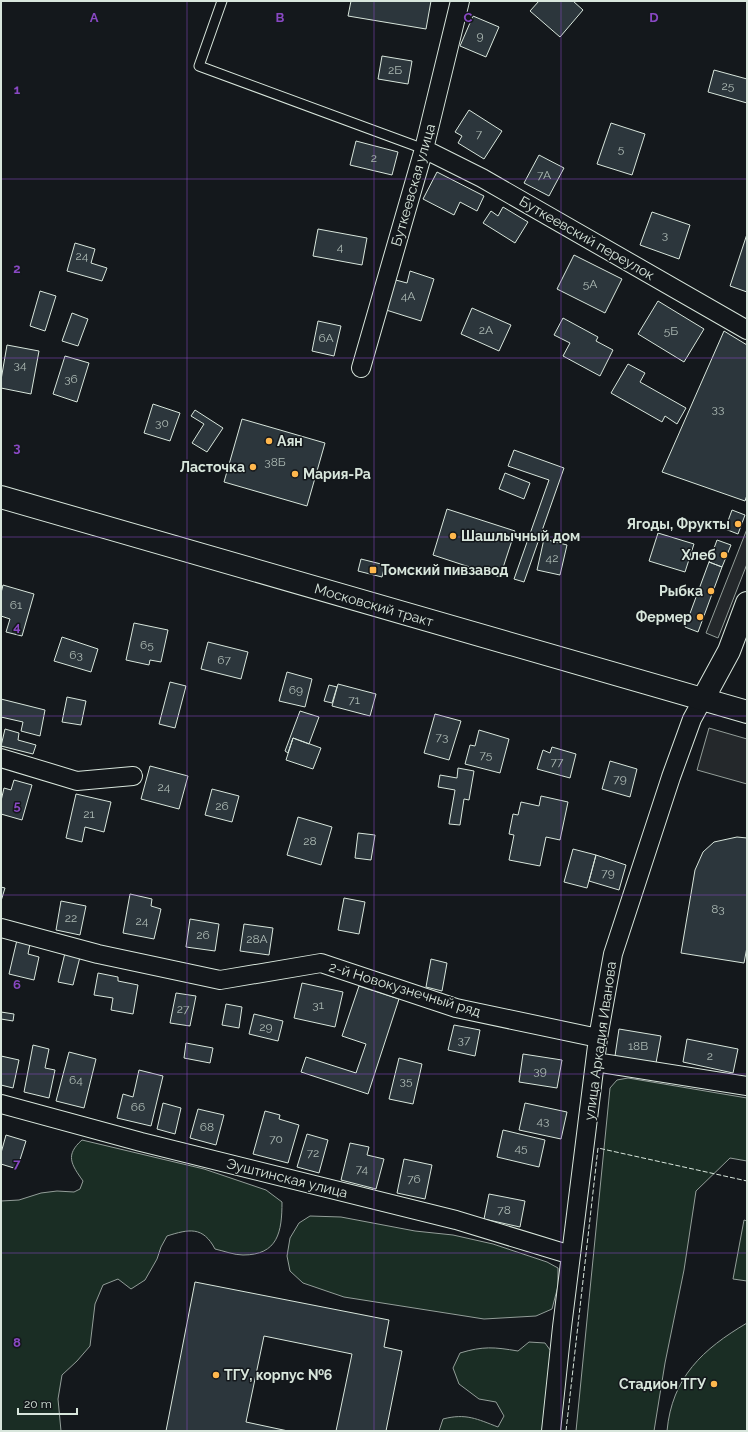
<svg xmlns="http://www.w3.org/2000/svg" width="748" height="1432" viewBox="0 0 748 1432" font-family="Raleway,sans-serif">
  <rect width="100%" height="100%" fill="#14181c"/>
  <!-- green -->
  <path fill="#1a2d24" stroke="#939e99" d="M628,1078L747,1098V1161L730,1158L696,1191L684,1270L665,1363L654,1431H576L610,1088L617,1080Z
    M82,1140L204,1169L266,1190L282,1202C282,1232 278,1255 243,1255C234,1255 224,1251 215,1249C203,1226 189,1229 167,1236L161,1247L157,1259L145,1280L131,1289L118,1279L103,1285L95,1304L90,1346L77,1361L62,1375L58,1399L61,1431H1V1201L19,1200L41,1193L57,1191L74,1192L80,1189L83,1181C71,1164 65,1155 82,1140Z
    M310,1216L341,1217L415,1231L453,1235L493,1244L547,1262L558,1268V1286L552,1309L536,1316L484,1319L344,1297L303,1283L290,1271L287,1256L290,1238L299,1223Z
    M744,1220L747,1221V1281L733,1279Z
    M747,1323V1431H667C672,1377 703,1349 747,1323Z
    M529,1342L545,1343L553,1354L545,1431H439L443,1419C466,1413 477,1419 498,1427L504,1416L496,1402L479,1399L459,1384L453,1368L460,1353C483,1346 494,1347 518,1351Z"/>
  <!-- parking -->
  <path fill="#24282b" stroke="#939e99" d="M747,529V564L718,638L706,633Z
    M709,728L747,739V784L697,770Z"/>
  <!-- building -->
  <path fill="#2c363c" stroke="#d8e6dc" d="M351,1H431L426,29L348,16Z
    M539,1H573L583,10L560,37L530,11Z
    M473,16L499,27L486,57L460,46Z
    M382,56L412,61L408,84L378,79Z
    M714,70L747,79V103L708,92Z
    M469,110L502,131L484,159L458,143L462,136L455,132Z
    M611,123L645,134L632,175L597,164Z
    M356,141L398,152L392,175L350,165Z
    M539,155L564,168L549,196L524,183Z
    M437,172L484,196L477,211L460,202L454,215L423,199Z
    M503,207L528,222L515,243L483,223L491,211L498,216Z
    M652,212L690,225L679,259L640,245Z
    M318,229L367,238L362,265L313,256Z
    M747,234V292L730,286Z
    M75,243L95,249L91,263L107,268L102,281L67,271Z
    M574,255L622,279L605,313L557,289Z
    M410,271L434,279L421,321L383,309L392,279L407,283Z
    M40,291L56,296L45,331L30,326Z
    M658,301L704,329L684,362L638,334Z
    M472,308L511,325L499,351L461,334Z
    M72,313L88,319L78,346L62,341Z
    M563,318L598,337L596,341L613,350L600,376L563,356L570,343L554,335Z
    M318,321L341,326L334,356L312,351Z
    M724,331L747,345V495L745,501L662,472Z
    M7,345L39,351L31,394L1,388V380Z
    M65,356L89,363L77,402L53,394Z
    M628,364L645,373L640,382L686,408L677,424L665,416L662,422L611,393Z
    M153,404L180,413L170,441L144,433Z
    M195,410L223,428L207,452L192,443L204,424L191,416Z
    M242,419L325,443L307,506L224,482Z
    M514,450L564,468L524,582L514,579L549,480L508,466Z
    M505,473L530,483L524,499L499,489Z
    M447,509L515,531L500,577L433,555Z
    M732,510L745,515L738,534L725,529Z
    M658,533L694,544L685,572L649,561Z
    M544,539L567,545L560,575L537,570Z
    M717,540L731,545L722,567L709,562Z
    M361,559L385,565L382,577L358,571Z
    M709,562L722,567L698,632L685,627Z
    M3,585L34,594L22,636L6,632L10,619L1,616V593Z
    M134,623L168,630L161,662L150,660L149,665L126,660Z
    M62,637L98,649L91,672L54,661Z
    M208,642L248,652L241,679L201,669Z
    M287,672L312,679L305,707L279,701Z
    M170,682L186,686L175,728L159,724Z
    M338,684L376,694L370,716L332,706Z
    M329,685L337,687L332,703L324,701Z
    M67,697L86,701L81,725L62,722Z
    M1,699L45,710L40,736L21,731L23,722L1,717Z
    M300,711L319,717L309,744L293,738L288,753L285,751Z
    M435,714L461,721L449,760L424,753Z
    M5,729L19,733L18,740L36,745L33,754L1,746Z
    M479,730L509,739L500,773L465,764L470,745L475,746Z
    M293,738L321,748L313,769L286,760Z
    M552,747L576,754L570,778L537,769L543,750L550,753Z
    M610,761L637,769L630,797L602,789Z
    M150,766L188,776L179,809L141,799Z
    M458,768L474,771L469,800L464,799L460,825L449,824L455,790L438,787L440,775L457,778Z
    M14,780L32,785L22,820L1,814V801L4,788L11,790Z
    M212,789L239,796L232,822L205,815Z
    M76,794L111,802L104,832L85,827L82,842L66,838Z
    M541,796L568,802L560,840L546,837L540,866L509,860L514,835L509,834L513,814L518,815L521,802L539,806Z
    M298,817L332,827L321,865L287,855Z
    M358,833L375,835L371,860L355,858Z
    M737,837L747,838V947L744,963L681,953L695,870L703,852L714,842Z
    M573,849L596,855L587,888L564,882Z
    M596,855L626,865L619,890L589,881Z
    M1,887L5,888L1,901Z
    M130,894L152,899L151,906L161,909L154,939L123,933Z
    M344,898L365,902L359,934L338,930Z
    M61,901L86,906L80,935L56,930Z
    M190,919L219,924L215,951L186,947Z
    M244,924L273,928L269,955L240,951Z
    M17,940L30,944L28,954L39,957L34,980L9,974Z
    M65,953L80,957L73,985L58,982Z
    M431,959L447,963L442,991L426,987Z
    M98,973L118,977V981L138,985L133,1014L111,1010L113,998L94,995Z
    M302,983L343,992L335,1027L294,1018Z
    M359,986L399,999L368,1094L301,1072L306,1057L356,1073L366,1044L342,1036Z
    M176,993L196,996L190,1026L170,1023Z
    M226,1004L242,1007L239,1028L222,1025Z
    M1,1007V1012L14,1014L13,1021L1,1019Z
    M254,1014L283,1021L278,1041L249,1034Z
    M454,1025L480,1030L475,1056L448,1050Z
    M619,1029L661,1036L656,1063L615,1056Z
    M687,1039L738,1049L733,1073L683,1062Z
    M186,1043L213,1048L210,1063L184,1058Z
    M33,1045L49,1049L45,1068L55,1070L49,1098L24,1092Z
    M69,1052L96,1059L84,1108L56,1101Z
    M523,1054L562,1060L557,1088L519,1082Z
    M1,1056L19,1060L13,1088L1,1085Z
    M399,1058L422,1064L413,1104L389,1099Z
    M139,1070L163,1076L151,1126L117,1118L123,1094L133,1097Z
    M163,1103L181,1108L175,1134L157,1129Z
    M525,1103L567,1112L561,1139L519,1130Z
    M198,1109L224,1115L216,1145L190,1138Z
    M265,1111L280,1115L279,1119L299,1125L288,1163L253,1154Z
    M503,1130L545,1140L539,1167L497,1157Z
    M307,1134L328,1140L319,1173L297,1167Z
    M6,1135L26,1141L17,1169L1,1164V1153Z
    M350,1143L369,1147L367,1155L384,1159L376,1189L341,1180Z
    M404,1159L432,1165L425,1199L397,1193Z
    M489,1194L525,1201L520,1227L484,1219Z
    M195,1282L389,1320L384,1347L402,1351L386,1431H336L352,1354L264,1336L246,1422L288,1431H166Z"/>
  <g fill="none" stroke-linecap="round" stroke-linejoin="round">
    <!-- lane casing -->
    <g stroke="#d8e6dc" stroke-width="11">
      <path id="lane" d="M222,1L199,66L424,149"/>
    </g>
    <!-- street casing -->
    <g stroke="#d8e6dc" stroke-width="20">
      <path id="street" d="M424,149L482,178L747,330
        M361,368L424,149L460,1
        M1,758L77,781L133,776
        M1,928L98,954L220,980L321,963L456,1008L598,1038
        M595,1062L747,1086
        M1,1104L141,1142L456,1220L571,1255
        M551,1431L562,1327L598,1038L613,954L671,777L692,719L703,699"/>
    </g>
    <!-- secondary casing -->
    <g stroke="#d8e6dc" stroke-width="24">
      <path id="secondary" d="M1,497L747,712
        M703,699L729,651L747,603"/>
    </g>
    <!-- lane -->
    <use href="#lane" stroke="#14181c" stroke-width="9"/>
    <!-- street -->
    <use href="#street" stroke="#14181c" stroke-width="18"/>
    <!-- secondary -->
    <use href="#secondary" stroke="#14181c" stroke-width="22"/>
    <!-- fence -->
    <path stroke="#d8e6dc" stroke-width="1" stroke-dasharray="5 2" stroke-linecap="butt" d="M566,1431L598,1148L747,1181"/>
  </g>
  <!-- grid -->
  <path fill="none" stroke="#8948c3" stroke-width="1" stroke-opacity="0.55" d="M187,1V1431M374,1V1431M561,1V1431M1,179H747M1,358H747M1,537H747M1,716H747M1,895H747M1,1074H747M1,1253H747"/>
  <!-- markers -->
  <g fill="#ffb74d" stroke="#14181c" stroke-width="1.5">
    <circle cx="269" cy="441" r="4"/>
    <circle cx="253" cy="467" r="4"/>
    <circle cx="295" cy="474" r="4"/>
    <circle cx="738" cy="524" r="4"/>
    <circle cx="453" cy="536" r="4"/>
    <circle cx="724" cy="555" r="4"/>
    <rect x="369" y="566" width="8" height="8" rx="2"/>
    <circle cx="711" cy="591" r="4"/>
    <circle cx="700" cy="617" r="4"/>
    <circle cx="216" cy="1375" r="4"/>
    <circle cx="714" cy="1384" r="4"/>
  </g>
  <g text-anchor="middle" dominant-baseline="central" stroke-width="3" stroke-linejoin="round" paint-order="stroke">
    <!-- number labels -->
    <g font-size="12" fill="#adbab4">
      <text x="480" y="36">9</text>
      <text x="395" y="70">2Б</text>
      <text x="728" y="86">25</text>
      <text x="479" y="134">7</text>
      <text x="621" y="149">5</text>
      <text x="374" y="158">2</text>
      <text x="544" y="175">7А</text>
      <text x="665" y="235">3</text>
      <text x="340" y="247">4</text>
      <text x="82" y="256">24</text>
      <text x="590" y="284">5А</text>
      <text x="408" y="296">4А</text>
      <text x="486" y="330">2А</text>
      <text x="671" y="331">5Б</text>
      <text x="326" y="338">6А</text>
      <text x="20" y="365">34</text>
      <text x="71" y="379">36</text>
      <text x="718" y="409">33</text>
      <text x="162" y="423">30</text>
      <text x="275" y="462">38Б</text>
      <text x="552" y="558">42</text>
      <text x="16" y="605">61</text>
      <text x="147" y="645">65</text>
      <text x="76" y="655">63</text>
      <text x="224" y="660">67</text>
      <text x="296" y="690">69</text>
      <text x="354" y="700">71</text>
      <text x="442" y="737">73</text>
      <text x="486" y="755">75</text>
      <text x="557" y="762">77</text>
      <text x="620" y="779">79</text>
      <text x="164" y="787">24</text>
      <text x="222" y="806">26</text>
      <text x="89" y="814">21</text>
      <text x="310" y="841">28</text>
      <text x="608" y="873">79</text>
      <text x="718" y="909">83</text>
      <text x="71" y="918">22</text>
      <text x="142" y="921">24</text>
      <text x="203" y="935">26</text>
      <text x="257" y="939">28А</text>
      <text x="318" y="1005">31</text>
      <text x="183" y="1009">27</text>
      <text x="266" y="1027">29</text>
      <text x="464" y="1040">37</text>
      <text x="638" y="1046">18В</text>
      <text x="710" y="1056">2</text>
      <text x="540" y="1071">39</text>
      <text x="76" y="1080">64</text>
      <text x="406" y="1081">35</text>
      <text x="138" y="1107">66</text>
      <text x="543" y="1121">43</text>
      <text x="207" y="1127">68</text>
      <text x="276" y="1139">70</text>
      <text x="521" y="1148">45</text>
      <text x="313" y="1153">72</text>
      <text x="362" y="1169">74</text>
      <text x="414" y="1179">76</text>
      <text x="504" y="1210">78</text>
    </g>
    <!-- street labels -->
    <g font-size="14" fill="#d8e6dc" stroke="#14181c">
      <text transform="translate(413 185) rotate(-74)">Буткеевская улица</text>
      <text transform="translate(587 238) rotate(30)">Буткеевский переулок</text>
      <text transform="translate(374 605) rotate(16)">Московский тракт</text>
      <text transform="translate(405 989) rotate(17)">2-й Новокузнечный ряд</text>
      <text transform="translate(600 1041) rotate(-82)">улица Аркадия Иванова</text>
      <text transform="translate(287 1178) rotate(14)">Эуштинская улица</text>
    </g>
    <!-- poi labels -->
    <g font-size="14" font-weight="bold" fill="#d8e6dc" stroke="#14181c" text-anchor="end">
      <text x="277" y="441" text-anchor="start">Аян</text>
      <text x="245" y="467">Ласточка</text>
      <text x="303" y="474" text-anchor="start">Мария-Ра</text>
      <text x="730" y="524">Ягоды, Фрукты</text>
      <text x="461" y="536" text-anchor="start">Шашлычный дом</text>
      <text x="716" y="555">Хлеб</text>
      <text x="381" y="570" text-anchor="start">Томский пивзавод</text>
      <text x="703" y="591">Рыбка</text>
      <text x="692" y="617">Фермер</text>
      <text x="224" y="1375" text-anchor="start">ТГУ, корпус №6</text>
      <text x="706" y="1384">Стадион ТГУ</text>
    </g>
  </g>
  <g font-size="13" text-anchor="middle" font-weight="bold" fill="#8948c3" stroke="#14181c" stroke-width="3" stroke-linejoin="round" paint-order="stroke">
    <text x="94" y="22">A</text>
    <text x="280" y="22">B</text>
    <text x="468" y="22">C</text>
    <text x="654" y="22">D</text>
    <text x="17" y="94">1</text>
    <text x="17" y="273">2</text>
    <text x="17" y="452">3</text>
    <text x="17" y="631">4</text>
    <text x="17" y="810">5</text>
    <text x="17" y="989">6</text>
    <text x="17" y="1168">7</text>
    <text x="17" y="1347">8</text>
  </g>
  <!-- border -->
  <rect width="748" height="1432" fill="none" stroke="#d8e6dc" stroke-width="4"/>
  <!-- scale -->
  <path d="M18 1408v6h59v-6" fill="none" stroke="#d8e6dc" stroke-width="2"/>
  <text x="24" y="1408" font-size="12" fill="#d8e6dc" stroke="#14181c" stroke-width="3" paint-order="stroke">20 m</text>
</svg>
